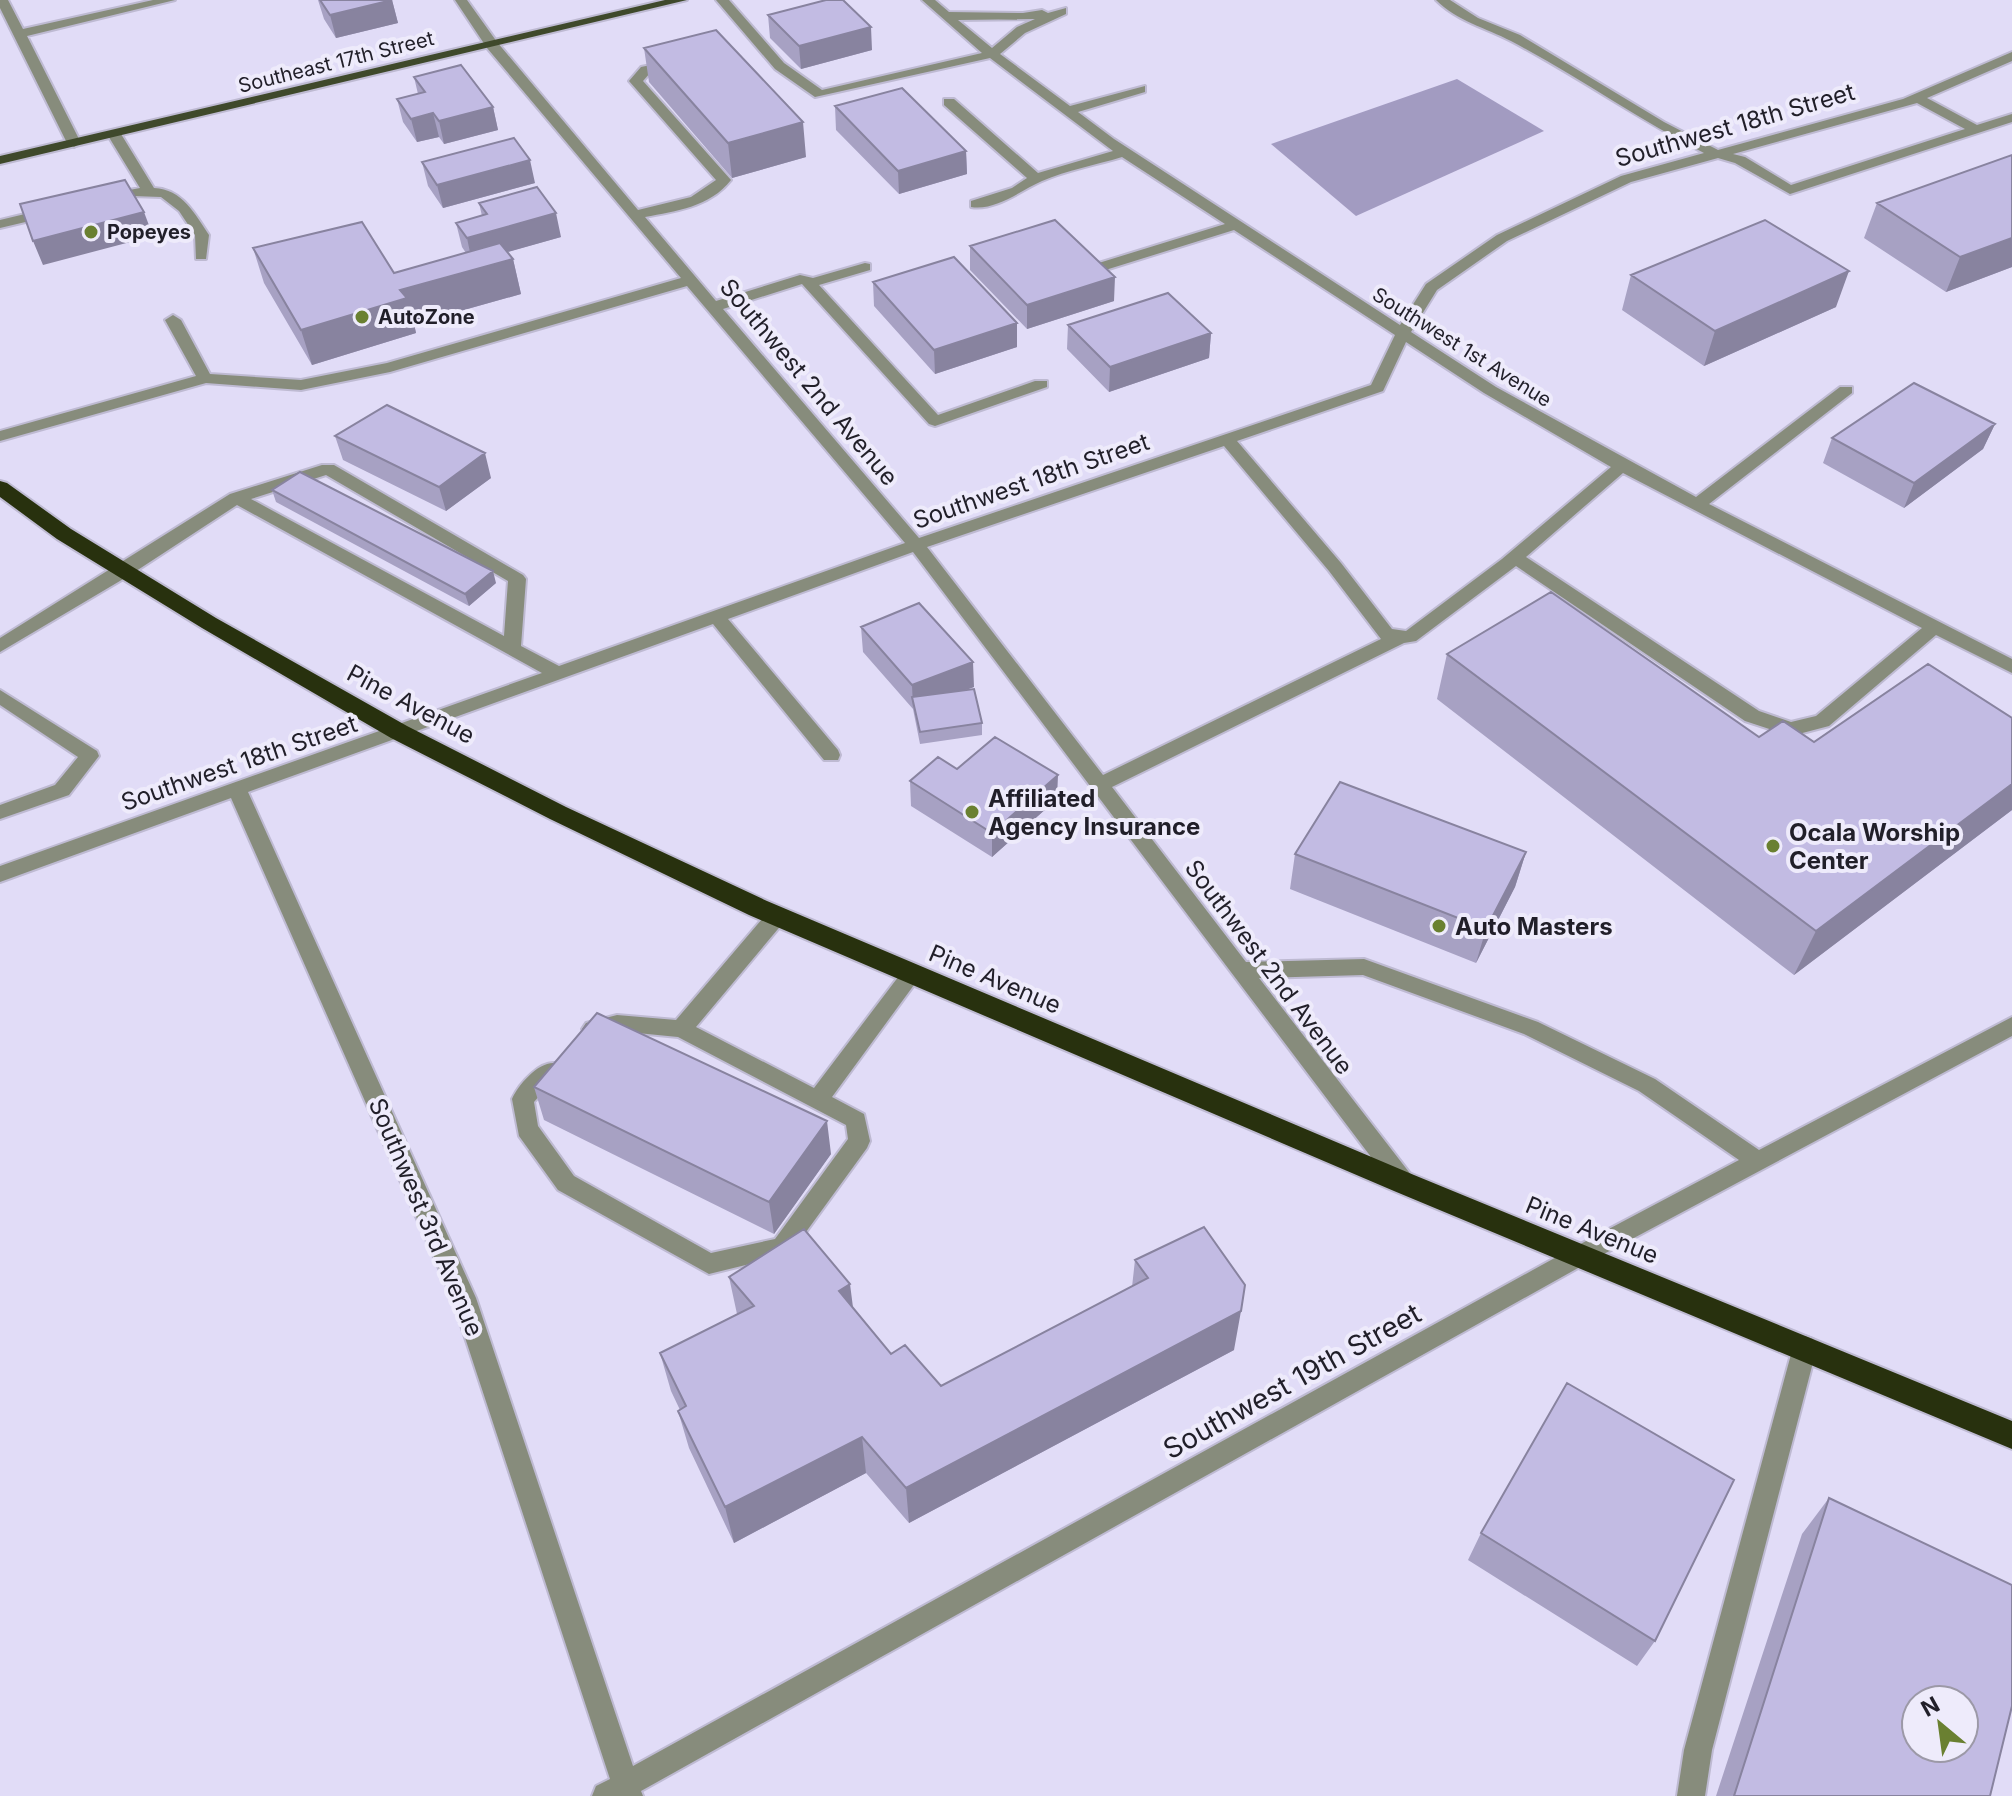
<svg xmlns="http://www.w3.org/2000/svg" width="2012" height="1796" viewBox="0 0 2012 1796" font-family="Inter,sans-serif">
  <rect width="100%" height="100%" fill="#e1dcf7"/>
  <!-- water -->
  <path fill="#a29bc1" d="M1457,79L1544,131L1356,216L1271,144Z"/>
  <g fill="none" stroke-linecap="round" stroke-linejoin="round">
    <!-- minor casing -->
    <g stroke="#bebad2" stroke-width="4">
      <path id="minor" d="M0,0H8L23,29L153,0H175L27,36L81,143L74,147L67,143L0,8Z
        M455,0H467L497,42L638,210L691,197L716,180L629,81L641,67L676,60V66L650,73L643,81L731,180C710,207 676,211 645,217L716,301L800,275L813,278L865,263L870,264V270L819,285L938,415L1035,381H1047V387L935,426L929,424L802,284L723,309L919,538L1371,385L1395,335L1234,230L1099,272H1089V266L1225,224L1122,157C1096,165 1067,170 1042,181C1021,190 996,211 971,207V201L1012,188L1027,178L944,105V99H954L1038,173L1113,151L990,58L815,97L775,69L716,0H729L784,63L822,90L982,53L922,0H935L949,12L1023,13L1042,10L1048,13L1066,8V14L1025,33L1000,54L1070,106L1145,86V92L1078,112L1114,139L1400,325L1426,284L1497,235L1621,176L1704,153C1638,119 1577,76 1511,41C1486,28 1457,21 1436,0H1450L1478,18L1520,35L1664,122L1718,150L1903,99L2012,52V61L1927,98L1977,125L2012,114V122L1790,194L1735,163L1718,158L1631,182L1507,241L1437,290L1411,332L1496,387L1696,497L1840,387H1852V393L1709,504L2012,659V673L1936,635L1829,726L1791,736L1745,721L1516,566L1416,641L1404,643L1112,787L1246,962L1364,959L1538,1022L1655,1079L1759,1150L2012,1017V1036L1587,1263L641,1791L643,1796H592L596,1786L610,1779L452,1298L231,798L0,882V866L542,673L237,505L130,575L0,652V638L230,494L322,465H334L523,575L526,579L521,646L559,666L905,543L687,286L390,372L301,390L206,383L0,441V431L196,376L165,320L173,315L181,320L210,374L301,380L387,363L681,278L487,48ZM1035,19L1017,27L992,48L958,20ZM1917,103L1965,129L1791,185L1745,157L1733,154ZM1406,342L1484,393L1611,467L1502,559L1406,631L1392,629L1341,563L1237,441L1383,391ZM1224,446L1329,571L1381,639L1103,775L927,547ZM1623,473L1922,628L1816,716L1791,722L1759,711L1526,557ZM326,475L508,581L504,636L251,499ZM913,552L1396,1190L1404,1193L1412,1190L1415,1183L1412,1176L1259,978L1363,975L1524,1034L1639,1091L1739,1160L1571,1249L633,1766L476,1298L248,792L713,624L824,760H838L840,755L838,750L728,619Z
        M114,130L121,134L154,188C182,189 195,214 209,235L206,259H196L195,235L179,211L161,197L133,196L103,201V195L140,188L107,134Z
        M50,208L57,212L55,215L0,228V220Z
        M0,690L97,751L99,756L69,795L0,819V805L55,785L78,757L0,705Z
        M776,909L783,911L786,917L783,923L696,1027L814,1088L905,968H919L922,974L832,1097L864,1114L870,1141L867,1148L790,1254L709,1274L558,1190L519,1136L512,1099C519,1084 541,1058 559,1064L562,1070L534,1102L538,1126L574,1176L711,1253L775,1239L848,1139L846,1125L678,1037L617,1031L593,1038L586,1035L582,1029L586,1023L617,1015L676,1020L769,911Z
        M1805,1336L1813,1339L1817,1347L1712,1750L1705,1796H1677L1684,1750L1793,1347L1797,1339Z"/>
    </g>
    <!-- major casing -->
    <g stroke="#bebad2" stroke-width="4">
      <path id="major" d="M665,0H687L0,164V156Z"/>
    </g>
    <!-- highway casing -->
    <g stroke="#bebad2" stroke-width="4">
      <path id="highway" d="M0,481L7,483L71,529L216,618L407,726L566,807L767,901L1414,1175L2012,1421V1449L1394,1191L749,915L550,819L391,738L202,628L57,539L0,497Z"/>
    </g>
    <!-- minor -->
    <use href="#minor" fill="#878c7c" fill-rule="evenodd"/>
    <!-- major -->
    <use href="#major" fill="#3f492b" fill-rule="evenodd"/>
    <!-- highway -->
    <use href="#highway" fill="#28310e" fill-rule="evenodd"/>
  </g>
  <!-- wall -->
  <path fill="#a7a1c3" d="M318,0H392L398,23L336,38L324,19Z
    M768,15L872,50L801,69L770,38Z
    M644,48L806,157L732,178L649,82Z
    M414,77L493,107L498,130L444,144L439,137L417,142L403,122L397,99L418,94Z
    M835,106L966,151L967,174L899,194L836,130Z
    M2012,155V267L1946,292L1864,238L1877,203Z
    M422,162L535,183L443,208L428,186Z
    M479,203L561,237L507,252L513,259L521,294L414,324L416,333L312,365L264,283L253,248L394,273L466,253L462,247L456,223L482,216Z
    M970,246L1114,301L1027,329L970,270Z
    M1631,275L1836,307L1704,366L1622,310Z
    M873,282L1017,323V347L935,374L874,306Z
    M1068,325L1211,333L1209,358L1109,392L1067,349Z
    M1995,424L1983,449L1904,508L1823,463L1832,438Z
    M335,436L491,478L446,511L343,460Z
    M272,490L496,583L469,606L276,502Z
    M861,627L974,687L964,690L982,723V735L920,744L913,709L863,652Z
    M1447,654L1759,737L1814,742L2012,718V810L1794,975L1437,699Z
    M957,769L1057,799L992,857L911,806L910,781Z
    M1526,852L1515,887L1476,963L1290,889L1295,854Z
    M534,1087L831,1154L774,1234L544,1120Z
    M1135,1260L1234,1350L909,1523L866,1473L734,1543L689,1448L678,1411L680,1410L671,1391L660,1353L737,1314L729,1277L853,1308L891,1354L941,1386L1132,1287Z
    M1829,1498L1990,1796H1716L1802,1534Z
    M1481,1533L1655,1641L1637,1666L1468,1560Z"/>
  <!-- shaded-wall -->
  <path fill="#88839f" d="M392,0L398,23L336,38L330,15Z
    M871,27L872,50L801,69L799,46Z
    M493,107L498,130L444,144L439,121Z
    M433,113L439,137L417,142L411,119Z
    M803,122L806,157L732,178L728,143Z
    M966,151L967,174L899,194L898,171Z
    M530,160L535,183L443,208L437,185Z
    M144,212L153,236L43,265L33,241Z
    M556,213L561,237L472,262L467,238Z
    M2012,238V267L1946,292L1960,257Z
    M513,259L521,294L414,324L416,333L312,365L301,330L400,290Z
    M1849,271L1836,307L1704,366L1715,331Z
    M1115,277L1114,301L1027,329V305Z
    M1017,323V347L935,374L934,350Z
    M1211,333L1209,358L1109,392L1110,367Z
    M1995,424L1983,449L1904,508L1914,483Z
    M485,453L491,478L446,511L439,487Z
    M493,571L496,583L469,606L465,594Z
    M973,662L974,687L915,709L912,697L913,709L912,685Z
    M1058,775L1057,799L992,857V833Z
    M2012,784V810L1794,975L1816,931Z
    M1526,852L1515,887L1476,963L1486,929Z
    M827,1121L831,1154L774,1234L769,1202Z
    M850,1284L855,1323L839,1291Z
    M1241,1311L1234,1350L909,1523L906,1488Z
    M862,1437L866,1473L734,1543L725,1507Z"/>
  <!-- building -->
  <path fill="#c2bbe3" stroke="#88839f" stroke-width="2" fill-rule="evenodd" d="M320,0H392L330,15Z
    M826,0H843L871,27L799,46L768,15Z
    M716,30L803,122L728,143L644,48Z
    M461,65L493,107L439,121L433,113L411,119L397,99L425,92L414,77Z
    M902,88L966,151L898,171L835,106Z
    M514,138L530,160L437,185L422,162Z
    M2012,155V238L1960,257L1877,203Z
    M125,180L144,212L33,241L20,204Z
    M537,187L556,213L467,238L456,223L487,214L479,203Z
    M1055,220L1115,277L1027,305L970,246Z
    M1765,220L1849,271L1715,331L1631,275Z
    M362,222L394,273L500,243L513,259L400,290L407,298L301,330L253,248Z
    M954,257L1017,323L934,350L873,282Z
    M1168,293L1211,333L1110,367L1068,325Z
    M1914,383L1995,424L1914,483L1832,438Z
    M387,405L485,453L439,487L335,436Z
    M300,472L493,571L465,594L272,490Z
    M1551,592L1759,737L1783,721L1814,742L1928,664L2012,718V784L1816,931L1447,654Z
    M919,603L973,662L912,685L861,627Z
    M974,689L982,723L920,732L912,697Z
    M995,737L1058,775L992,833L910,781L938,757L957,769Z
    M1340,782L1526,852L1486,929L1295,854Z
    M597,1013L827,1121L769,1202L534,1087Z
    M1204,1227L1245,1285L1241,1311L906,1488L862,1437L725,1507L678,1411L686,1406L660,1353L754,1306L729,1277L804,1229L850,1284L839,1291L891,1354L905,1345L941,1386L1148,1278L1135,1260Z
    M1567,1383L1734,1480L1655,1641L1481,1533Z
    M1829,1498L2012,1585V1706L1990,1796H1734ZM1916,1700H1964V1748H1916Z"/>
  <!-- markers -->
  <g fill="#6a8031" stroke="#eeebfb" stroke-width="3">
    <circle cx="91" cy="232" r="8"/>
    <circle cx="362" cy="317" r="8"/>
    <circle cx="972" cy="812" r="8"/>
    <circle cx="1773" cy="846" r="8"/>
    <circle cx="1439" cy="926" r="8"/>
  </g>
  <g text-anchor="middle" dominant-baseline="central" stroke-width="8" stroke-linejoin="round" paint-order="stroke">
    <!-- far-street labels -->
    <g font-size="20" fill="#211f29" stroke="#eeebfb">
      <text transform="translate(336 62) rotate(-14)">Southeast 17th Street</text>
      <text transform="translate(1462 347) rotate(32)">Southwest 1st Avenue</text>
    </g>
    <!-- far-poi labels -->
    <g font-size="20" font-weight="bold" fill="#211f29" stroke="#eeebfb" text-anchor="start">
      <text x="107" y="232">Popeyes</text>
      <text x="378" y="317">AutoZone</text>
    </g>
    <!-- street labels -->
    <g font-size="24" fill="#211f29" stroke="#eeebfb">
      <text transform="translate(1735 125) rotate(-16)">Southwest 18th Street</text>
      <text transform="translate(809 382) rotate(50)">Southwest 2nd Avenue</text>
      <text transform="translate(1031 481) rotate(-19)">Southwest 18th Street</text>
      <text transform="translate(411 704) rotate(28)">Pine Avenue</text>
      <text transform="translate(239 763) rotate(-19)">Southwest 18th Street</text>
      <text transform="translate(1269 967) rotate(53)">Southwest 2nd Avenue</text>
      <text transform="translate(995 979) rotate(23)">Pine Avenue</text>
      <text transform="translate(426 1217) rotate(67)">Southwest 3rd Avenue</text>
      <text transform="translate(1592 1230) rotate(22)">Pine Avenue</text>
    </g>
    <!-- poi labels -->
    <g font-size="24" font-weight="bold" fill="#211f29" stroke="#eeebfb" text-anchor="start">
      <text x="988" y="798">Affiliated<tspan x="988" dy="28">Agency Insurance</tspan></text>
      <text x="1789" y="832">Ocala Worship<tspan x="1789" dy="28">Center</tspan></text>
      <text x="1455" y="926">Auto Masters</text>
    </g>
    <!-- near-street labels -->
    <g font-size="28" fill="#211f29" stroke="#eeebfb">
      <text transform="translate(1292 1381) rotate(-29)">Southwest 19th Street</text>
    </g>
  </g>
  <!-- north arrow -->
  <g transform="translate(1940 1724) rotate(331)"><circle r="38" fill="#eeebfb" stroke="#9c99a7" stroke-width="2"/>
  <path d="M0-6L14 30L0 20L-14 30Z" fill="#6a8031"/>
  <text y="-12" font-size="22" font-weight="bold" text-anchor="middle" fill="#211f29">N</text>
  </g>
</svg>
